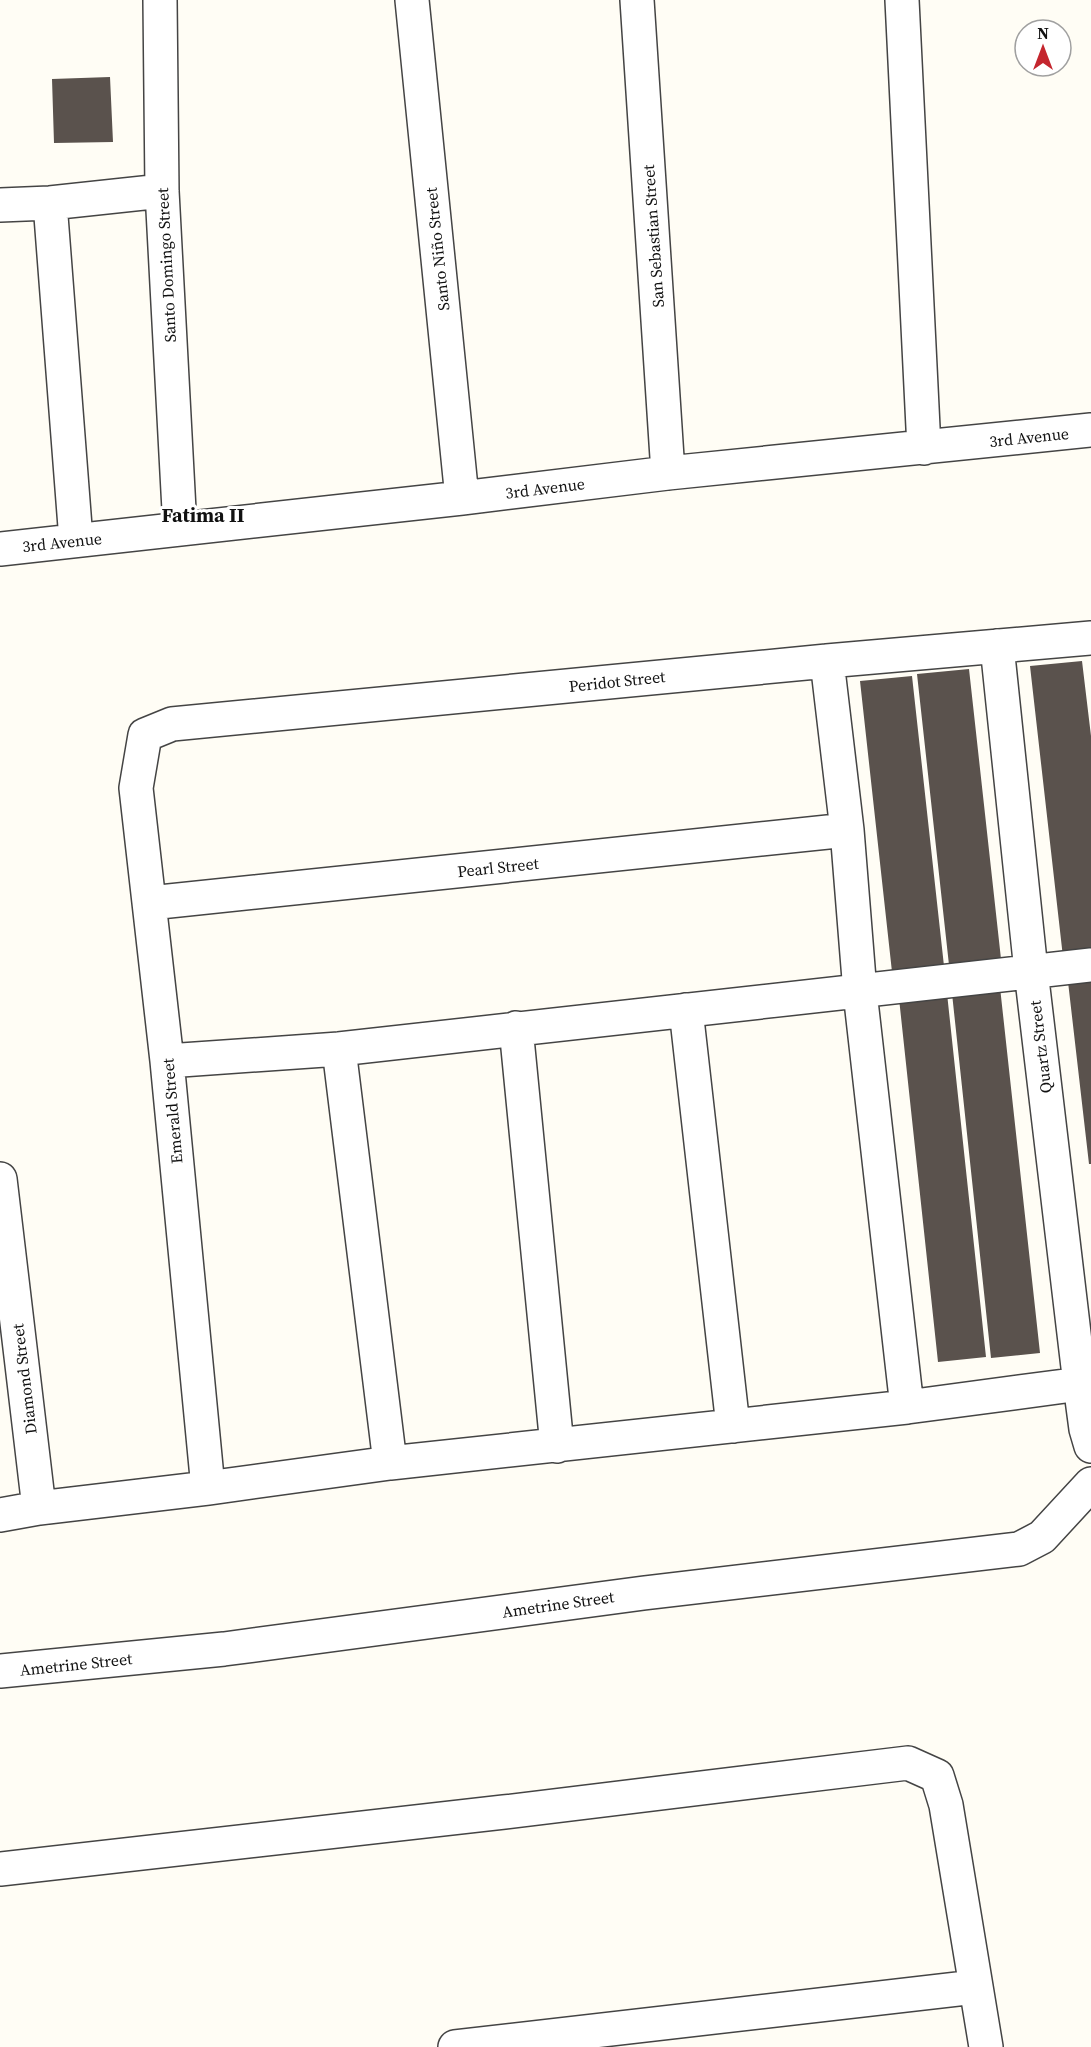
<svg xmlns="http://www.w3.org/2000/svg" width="1091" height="2047" viewBox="0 0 1091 2047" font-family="'Source Serif 4',serif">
  <rect width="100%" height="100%" fill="#fffdf5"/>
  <!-- building -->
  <path fill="#5a524d" d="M110,77L113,142L54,143L52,79Z
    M1082,661L1091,736V963L1064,966L1030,666Z
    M969,669L1002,968L950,974L917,674Z
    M912,676L945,975L893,981L860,681Z
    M1091,970V1164H1089L1067,973Z
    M999,978L1040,1353L991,1358L951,984Z
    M946,984L986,1357L938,1362L898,989Z"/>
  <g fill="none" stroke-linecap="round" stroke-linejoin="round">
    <!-- minor casing -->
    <g stroke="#444" stroke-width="36">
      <path id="minor" d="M160,0L162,191L180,529
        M412,0L462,498
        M637,0L668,473
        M902,0L924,448
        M50,203L76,540
        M0,205L50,203L162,191
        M0,549L462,498L668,473L1091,430
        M997,646L1031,971L1080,1384L1086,1429L1091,1446
        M827,661L847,830L860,992L907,1407
        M150,903L847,830
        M686,1010L733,1426
        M516,1028L557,1446
        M339,1049L390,1463
        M167,1061L339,1049L1091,965
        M0,1179L39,1508
        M208,1488L167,1061L136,788L145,735L172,724L827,661L1091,638
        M0,1515L39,1508L208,1488L390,1463L907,1407L1080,1384
        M0,1671L224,1649L644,1593L1019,1549L1042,1537L1091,1484
        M0,1869L504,1812L908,1763L937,1776L946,1805L986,2047
        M455,2047L975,1987"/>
    </g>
    <!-- minor -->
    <use href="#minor" stroke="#fff" stroke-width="33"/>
  </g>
  <g text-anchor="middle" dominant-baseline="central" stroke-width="6" stroke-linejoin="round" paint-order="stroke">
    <!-- street labels -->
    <g font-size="16" fill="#111" stroke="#fff">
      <text transform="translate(653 236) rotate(-94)">San Sebastian Street</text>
      <text transform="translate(437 249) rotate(-96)">Santo Niño Street</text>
      <text transform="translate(166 265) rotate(-93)">Santo Domingo Street</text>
      <text transform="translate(1029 437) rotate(-6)">3rd Avenue</text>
      <text transform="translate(545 488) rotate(-7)">3rd Avenue</text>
      <text transform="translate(62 542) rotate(-6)">3rd Avenue</text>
      <text transform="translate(617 681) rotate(-6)">Peridot Street</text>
      <text transform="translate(498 867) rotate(-6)">Pearl Street</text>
      <text transform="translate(1040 1047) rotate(-97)">Quartz Street</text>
      <text transform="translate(172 1111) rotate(-95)">Emerald Street</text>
      <text transform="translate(24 1379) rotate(-97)">Diamond Street</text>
      <text transform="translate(558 1604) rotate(-8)">Ametrine Street</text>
      <text transform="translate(76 1664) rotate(-6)">Ametrine Street</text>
    </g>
    <!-- quarter labels -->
    <g font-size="20" font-weight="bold" fill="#111" stroke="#fff">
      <text x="203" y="515">Fatima II</text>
    </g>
  </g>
  <!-- north arrow -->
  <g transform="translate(1043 48)"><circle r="28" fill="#ffffff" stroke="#a0a0a0" stroke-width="1.5"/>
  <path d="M0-4.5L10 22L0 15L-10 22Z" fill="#c4262e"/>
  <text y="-9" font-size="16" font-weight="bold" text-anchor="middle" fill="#111111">N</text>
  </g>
</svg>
